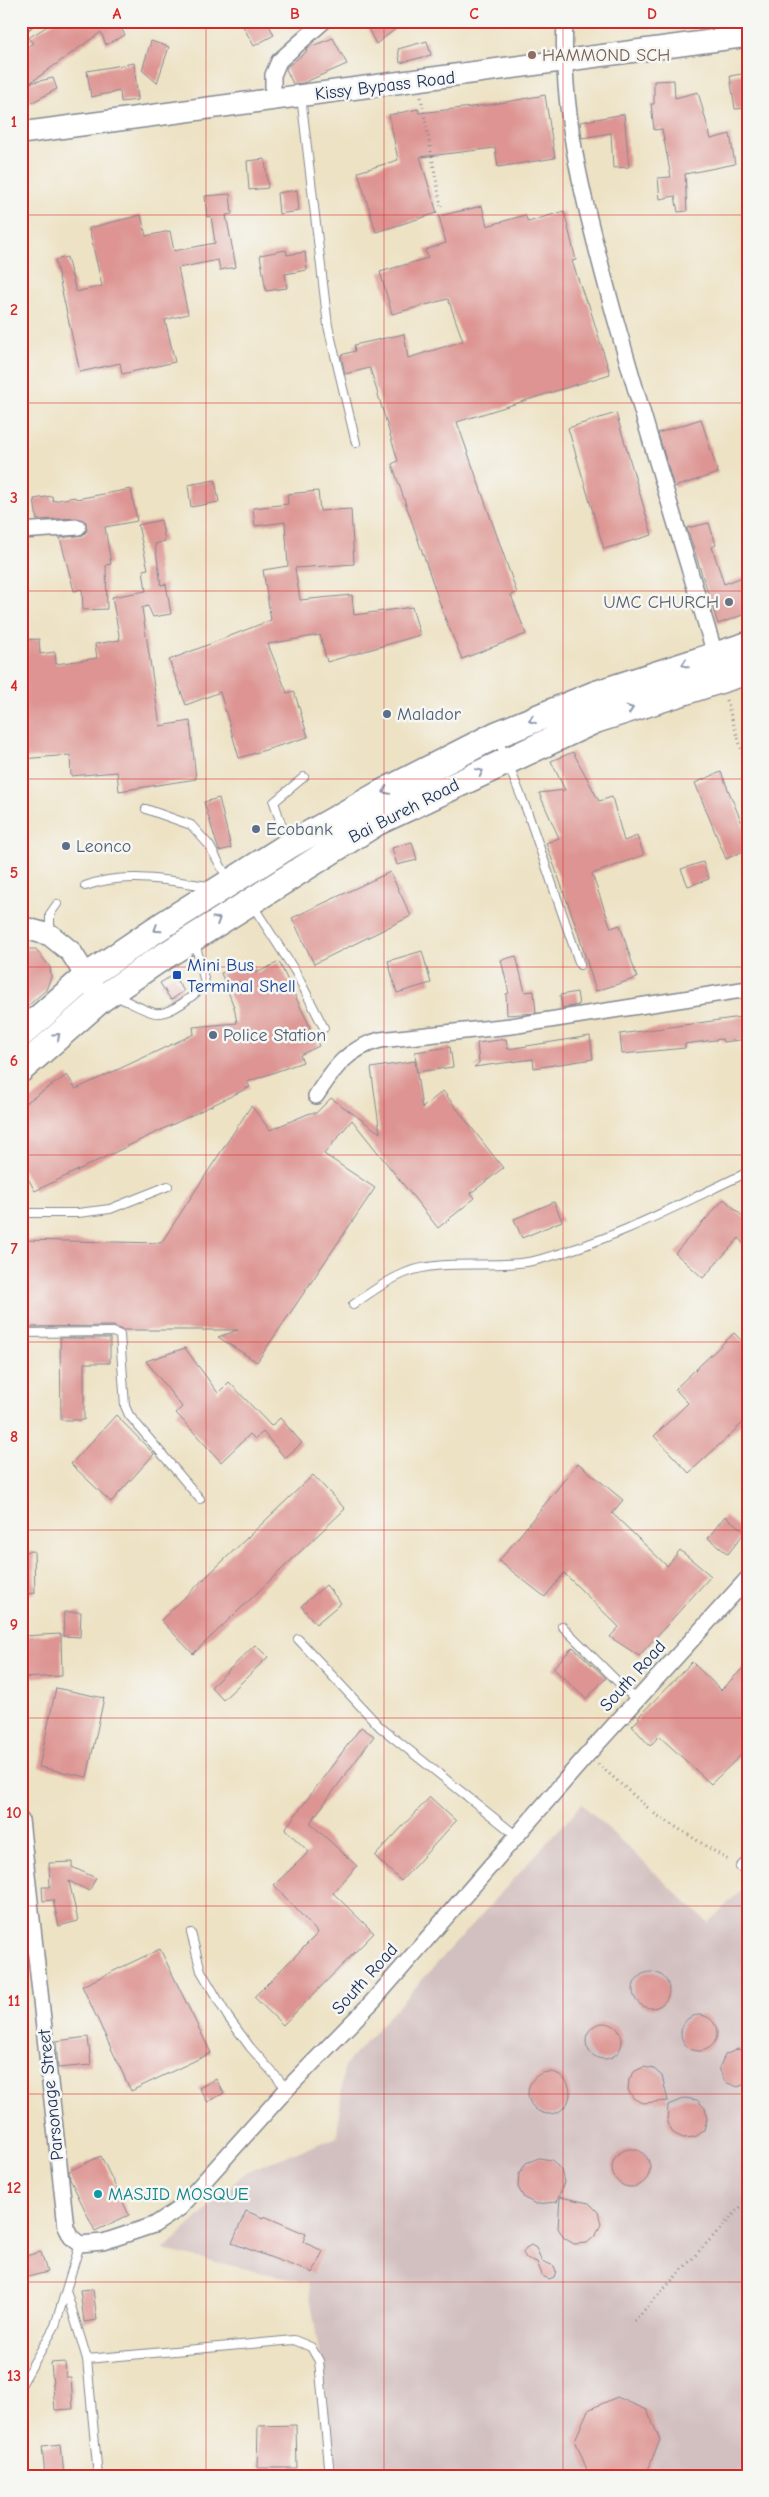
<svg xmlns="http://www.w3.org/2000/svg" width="769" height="2497" viewBox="0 0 769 2497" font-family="'Comic Neue',sans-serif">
  <rect width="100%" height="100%" fill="#f6f6f2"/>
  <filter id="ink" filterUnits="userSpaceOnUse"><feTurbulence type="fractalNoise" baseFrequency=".02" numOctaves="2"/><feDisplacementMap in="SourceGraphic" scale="10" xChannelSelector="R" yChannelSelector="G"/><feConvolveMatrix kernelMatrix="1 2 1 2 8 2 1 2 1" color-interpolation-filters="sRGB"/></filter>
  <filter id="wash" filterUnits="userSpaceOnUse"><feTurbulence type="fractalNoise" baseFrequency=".0096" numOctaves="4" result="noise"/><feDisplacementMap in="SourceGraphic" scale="20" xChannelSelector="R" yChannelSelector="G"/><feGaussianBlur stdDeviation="1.12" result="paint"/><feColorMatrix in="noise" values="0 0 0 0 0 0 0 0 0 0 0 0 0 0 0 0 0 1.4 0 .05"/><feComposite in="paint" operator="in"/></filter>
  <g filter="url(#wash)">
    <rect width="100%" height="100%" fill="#ede2c4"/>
    <!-- industrial -->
    <path fill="#d2bfbf" d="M582,1804L708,1923L748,1883V2476H339L308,2283L163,2250L247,2171L337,2137L344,2066Z"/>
    <g id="blocks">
      <!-- building -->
      <path fill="#dd9492" d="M56,21H117L125,35L106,45L101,32L30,83L53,78L57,89L31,103L23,88L21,90V51L33,43L28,38Z
        M240,21H267L274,35L254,46Z
        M364,21H406L376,44Z
        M333,38L347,64L303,83L293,84L286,69L287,67L306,52L307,48Z
        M151,41L169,47L157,83L142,70Z
        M427,41L431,55L400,63L398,49Z
        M134,63L138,100L121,102L120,91L91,97L87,71Z
        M748,73V108L735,109L730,76Z
        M674,80L675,98L698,92L711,139L730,134L735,164L685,174L687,211L678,212L675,196L660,199L658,178L671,177L662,129L654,130L651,104H654V81Z
        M545,95L555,158L498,167L495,148L420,157L437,213L376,232L358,172L398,160L389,115L418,109L419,113L489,105Z
        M624,114L629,167L613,168L611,133L582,138L580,122Z
        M265,159L268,188L249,190L247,161Z
        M297,190L299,211L279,214L277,193Z
        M230,194L232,214L226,215L236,267L220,270L218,260L178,268L188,314L165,320L175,362L122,374L120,363L80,372L55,260L67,257L76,292L102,286L89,228L141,215L146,236L170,231L174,251L215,243L211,216L207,217L205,196Z
        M482,206L487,226L525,215L528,222L564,211L576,260L572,261L586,302H588L610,374L457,422L517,593L511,595L526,634L462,659L445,618L392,464L398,461L370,368L345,374L341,355L355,351L354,345L404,334L408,358L463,341L448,299L392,314L380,272L428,258L425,250L446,243L439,216Z
        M286,250L287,255L305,252L307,270L285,274L287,288L266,291L260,255Z
        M616,413L652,535L604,549L568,428Z
        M701,419L718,473L674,487L658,433Z
        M215,480L219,502L191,507L188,485Z
        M131,489L137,521L105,527L111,564L106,565L107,609L83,610L82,589L74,591L60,538L83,535L87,531L86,522L77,518L37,520L34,499L52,496L53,501L75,497L76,499Z
        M318,491L320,511L351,509L354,564L295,568L300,600L352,595L354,615L412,607L420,635L327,662L320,635L268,644L287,693L294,691L308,737L239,758L220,692L186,705L169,660L271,620L263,570L288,566L285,522L255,526L253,508L288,504L287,494Z
        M161,520L165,541L155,544L161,585L166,584L171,614L153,617L148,606L142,608L160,726L190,721L196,779L119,791L117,772L71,776L70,755L21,759V640L39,639L40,654L55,652L56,664L97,658L95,644L120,640L112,597L146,591L143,570L148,569L138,525Z
        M709,523L716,545L712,547L724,584L748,575V613L718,624L687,528Z
        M573,752L599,801L612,797L624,841L637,836L644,855L592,874L611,928L620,925L637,978L596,991L575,923L546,843L559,838L539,793L565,790L551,761Z
        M721,772L748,838V849L726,859L695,783Z
        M219,798L231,848L219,851L204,802Z
        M412,842L417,860L397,865L392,848Z
        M703,862L709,879L688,886L681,869Z
        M390,872L411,916L314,964L292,918Z
        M21,949H36L50,967L51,977L46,990L21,1012Z
        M422,951L431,983L397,993L388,961Z
        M516,956L525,992L534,991L536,1013L507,1015L506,994L509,993L501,960Z
        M252,961L256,973L279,962L319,1046L300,1055L303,1062L247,1082L250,1087L35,1191L21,1166V1106L67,1075L76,1089L194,1034L193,1027L237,1023L234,1007L221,973Z
        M173,975L184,991L171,1000L160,983Z
        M577,992L579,1005L562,1008L560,995Z
        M748,1016V1039L723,1042L722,1039L685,1044V1048L622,1054L620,1034Z
        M590,1036L593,1059L534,1068L533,1059L474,1067L479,1063L477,1043L506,1039L508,1049Z
        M450,1047L453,1067L417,1072L415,1052Z
        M415,1061L422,1108L443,1091L503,1168L471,1193L475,1198L438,1228L352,1120L324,1154L375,1188L257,1362L218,1337L238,1330H122L113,1326L21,1327V1240L161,1243L251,1106L270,1130L310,1113H316L331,1098L380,1133L371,1068Z
        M724,1199L748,1221V1251L739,1238L703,1278L675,1253Z
        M554,1202L562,1221L522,1238L514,1219Z
        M734,1333L748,1347V1418L689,1473L654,1436L688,1403L675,1389Z
        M60,1338H110V1363H84V1420H61Z
        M185,1348L218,1393L229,1382L271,1426L280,1418L302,1443L285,1458L263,1432L255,1439L250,1434L221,1462L176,1413L182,1407L146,1361Z
        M116,1415L154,1454L111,1502L71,1464Z
        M578,1463L623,1500L612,1513L667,1566L680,1550L711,1576L639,1656L610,1637L619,1627L564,1573L545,1597L499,1561Z
        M313,1475L345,1509L193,1654L161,1620Z
        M725,1516L745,1532L728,1554L708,1538Z
        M34,1551L35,1593L21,1595V1552Z
        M326,1585L341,1603L316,1624L301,1606Z
        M64,1612H81L80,1637L63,1636Z
        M61,1634L62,1676L21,1678V1636Z
        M255,1645L268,1657L223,1700L211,1687Z
        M573,1647L606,1678L586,1699L553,1668Z
        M692,1662L721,1690L748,1663V1748L711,1784L659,1736L650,1746L632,1726L640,1718L638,1717Z
        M56,1688L104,1698L87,1777L39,1767Z
        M361,1727L374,1736L310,1823L357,1866L333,1893L374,1933L283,2025L254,1997L318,1933L274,1885L309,1852L285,1829Z
        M430,1797L456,1821L401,1881L375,1856Z
        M72,1862V1867L96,1878L89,1891L69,1881L78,1921L59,1926L53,1900L43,1901L42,1887H50L49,1863Z
        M160,1949L211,2053L131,2091L82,1986Z
        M633 1990a18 18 0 1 1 36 0a18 18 0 1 1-36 0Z
        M681 2033a18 18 0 1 1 36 0a18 18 0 1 1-36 0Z
        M586 2041a18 18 0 1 1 36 0a18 18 0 1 1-36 0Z
        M88,2037L91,2065L58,2068L56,2041Z
        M738,2049L748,2053V2083L738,2087L725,2082L719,2068L725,2055Z
        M644,2067L654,2069L662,2076L668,2101L642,2103L633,2098L628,2090L629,2079L635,2071Z
        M528 2093a21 21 0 1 1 42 0a21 21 0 1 1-42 0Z
        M216,2079L224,2093L208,2102L199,2088Z
        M685,2098L697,2100L705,2108L707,2119L704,2130L695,2137L683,2138L673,2133L667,2123L668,2105Z
        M612 2168a19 19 0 1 1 38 0a19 19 0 1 1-38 0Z
        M101,2156L129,2215L95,2231L70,2179L69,2171Z
        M539,2158L552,2160L561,2170L564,2182L557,2202L536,2204L524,2198L518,2187L519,2174L526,2163Z
        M560,2197L589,2203L598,2212L601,2224L596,2235L587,2243L574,2244L564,2238L558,2228Z
        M246,2211L263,2218L264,2216L306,2234L303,2242L323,2251L313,2273L232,2243Z
        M531,2245L536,2248L542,2261L554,2266L556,2271L554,2277L549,2279L543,2277L537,2262L526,2258L523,2253L526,2248Z
        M41,2252L47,2272L21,2279V2257Z
        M93,2289L97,2320L84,2322L80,2290Z
        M65,2362L66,2377H71L73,2409L55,2410L51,2363Z
        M617,2397L647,2410L660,2440L648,2470L633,2476H601L587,2470L575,2440L588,2410Z
        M296,2425L297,2468H257L258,2426Z
        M61,2444L64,2476H45L42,2446Z"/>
    </g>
  </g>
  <g filter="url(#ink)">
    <use href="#blocks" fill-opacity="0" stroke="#848891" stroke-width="1"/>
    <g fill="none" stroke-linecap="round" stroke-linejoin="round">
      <!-- service casing -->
      <g stroke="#848891" stroke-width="10">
        <path id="service" d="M301,96L328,326L356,443
          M498,739L527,811L580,965
          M146,809L191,825L209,845L228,879
          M287,842L274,802L304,777
          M85,886C126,871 168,881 210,886
          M253,906L295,971L324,1028
          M50,932V914L57,904
          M115,996C128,1001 142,1010 155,1013C169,1016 197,994 205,983L195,942
          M21,1213H78L110,1209L168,1186
          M353,1305C369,1293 386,1281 405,1273C445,1257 498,1271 541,1259C613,1240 680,1204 748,1172
          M21,1333L113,1332L120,1335L125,1406L129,1415L200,1499
          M562,1626L637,1701
          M298,1639L380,1727L517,1836
          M740,1867L748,1859
          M191,1933L201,1971L228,2017L250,2047L287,2089
          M66,2290L87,2359L98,2476
          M87,2359L294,2340L311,2347L319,2361L330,2476
          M21,2385L55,2326L80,2244"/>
      </g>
      <!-- minor casing -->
      <g stroke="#848891" stroke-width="18">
        <path id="minor" d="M565,21C560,121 588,218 614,314C646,428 681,541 715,654
          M21,25L26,21
          M273,100V75L279,61L324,21
          M21,531L78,527
          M316,1096C334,1068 347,1049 380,1040L511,1026L748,989
          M21,1820L66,2227L71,2237L80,2244L103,2242L154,2225L180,2208L287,2089L372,2002L587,1755L748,1578"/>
      </g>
      <!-- secondary casing -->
      <g stroke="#848891" stroke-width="24">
        <path id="secondary" d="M21,133L748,36
          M21,927L50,935L71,952L94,989"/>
      </g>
      <!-- trunk casing -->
      <g stroke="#848891" stroke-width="29">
        <path id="trunk" d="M21,1034L86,977L155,930L288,846L380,794L496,735L596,694L748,645
          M21,1069L101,999L155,962L377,822L595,720L748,671"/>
      </g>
      <!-- path -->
      <path stroke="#848891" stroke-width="3" stroke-dasharray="1 4" stroke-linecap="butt" d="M421,97L441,206
        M726,700L748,770
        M598,1764L655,1814L730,1861
        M634,2321L748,2199"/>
      <!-- service -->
      <use href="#service" stroke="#fff" stroke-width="8"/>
      <!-- minor -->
      <use href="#minor" stroke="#fff" stroke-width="15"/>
      <!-- secondary -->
      <use href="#secondary" stroke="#fff" stroke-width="21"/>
      <!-- trunk -->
      <use href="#trunk" stroke="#fff" stroke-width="26"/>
    </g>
    <!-- one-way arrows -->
    <defs><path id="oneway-chevron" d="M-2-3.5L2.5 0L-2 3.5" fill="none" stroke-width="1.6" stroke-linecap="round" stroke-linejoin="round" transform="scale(1.25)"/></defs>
    <g stroke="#8d97ae">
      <use href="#oneway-chevron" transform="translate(685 664) rotate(161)"/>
      <use href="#oneway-chevron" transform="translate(630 709) rotate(-18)"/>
      <use href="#oneway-chevron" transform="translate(532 720) rotate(158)"/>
      <use href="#oneway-chevron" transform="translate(480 772) rotate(-26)"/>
      <use href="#oneway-chevron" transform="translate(386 791) rotate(153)"/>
      <use href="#oneway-chevron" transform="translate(217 920) rotate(-32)"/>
      <use href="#oneway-chevron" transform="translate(157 929) rotate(147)"/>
      <use href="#oneway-chevron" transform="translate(57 1036) rotate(-42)"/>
    </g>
  </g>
  <!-- grid -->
  <path fill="none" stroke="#d62828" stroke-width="1" stroke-opacity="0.55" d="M206,21V2476M384,21V2476M563,21V2476M21,215H748M21,403H748M21,591H748M21,779H748M21,967H748M21,1155H748M21,1342H748M21,1530H748M21,1718H748M21,1906H748M21,2094H748M21,2282H748"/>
  <!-- markers -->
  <circle fill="#8d6e63" stroke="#f6f6f2" stroke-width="2" cx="532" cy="55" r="5"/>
  <circle fill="#6b7280" stroke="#f6f6f2" stroke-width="2" cx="729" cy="602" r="5"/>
  <g fill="#5c6f8a" stroke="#f6f6f2" stroke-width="2">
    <circle cx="387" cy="714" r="5"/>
    <circle cx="256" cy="829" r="5"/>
    <circle cx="66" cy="846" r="5"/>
    <circle cx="213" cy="1035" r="5"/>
  </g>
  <rect fill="#1a4fb4" stroke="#f6f6f2" stroke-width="2" x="172" y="970" width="10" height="10" rx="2.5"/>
  <circle fill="#0f9aa8" stroke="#f6f6f2" stroke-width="2" cx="98" cy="2194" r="5"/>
  <g text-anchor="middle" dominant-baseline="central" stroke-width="5" stroke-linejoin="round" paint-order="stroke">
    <!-- education labels -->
    <g font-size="18" fill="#785e54" stroke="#f6f6f2" text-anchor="start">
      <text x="542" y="55">HAMMOND SCH</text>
    </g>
    <!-- street labels -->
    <g font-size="18" fill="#1b2f5e" stroke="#f6f6f2">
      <text transform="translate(385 86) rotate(-7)">Kissy Bypass Road</text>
      <text transform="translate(404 811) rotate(-27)">Bai Bureh Road</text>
      <text transform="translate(633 1676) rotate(-48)">South Road</text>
      <text transform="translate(365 1979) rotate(-48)">South Road</text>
      <text transform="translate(51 2095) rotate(-96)">Parsonage Street</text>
    </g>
    <!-- worship labels -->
    <g font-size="18" fill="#5b616d" stroke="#f6f6f2" text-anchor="end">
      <text x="719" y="602">UMC CHURCH</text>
    </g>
    <!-- service labels -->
    <g font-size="18" fill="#4e5e75" stroke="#f6f6f2" text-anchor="start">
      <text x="397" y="714">Malador</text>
      <text x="266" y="829">Ecobank</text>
      <text x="76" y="846">Leonco</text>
      <text x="223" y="1035">Police Station</text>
    </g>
    <!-- transit labels -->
    <g font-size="18" fill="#164399" stroke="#f6f6f2" text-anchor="start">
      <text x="187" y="965">Mini Bus<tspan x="187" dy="21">Terminal Shell</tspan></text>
    </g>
    <!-- culture labels -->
    <g font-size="18" fill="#0d838f" stroke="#f6f6f2" text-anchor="start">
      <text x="108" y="2194">MASJID MOSQUE</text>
    </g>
  </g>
  <!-- margin -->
  <rect width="769" height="2497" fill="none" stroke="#f6f6f2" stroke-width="55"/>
  <rect x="28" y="28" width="714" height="2442" fill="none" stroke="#d62828" stroke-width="2"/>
  <g font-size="16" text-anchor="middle" font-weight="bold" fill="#d62828">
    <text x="117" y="19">A</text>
    <text x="295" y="19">B</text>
    <text x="474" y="19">C</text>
    <text x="652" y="19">D</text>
    <text x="14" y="127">1</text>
    <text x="14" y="315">2</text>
    <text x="14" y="503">3</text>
    <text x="14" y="691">4</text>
    <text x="14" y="878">5</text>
    <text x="14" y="1066">6</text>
    <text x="14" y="1254">7</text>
    <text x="14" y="1442">8</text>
    <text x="14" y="1630">9</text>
    <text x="14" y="1818">10</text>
    <text x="14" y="2006">11</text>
    <text x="14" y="2193">12</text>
    <text x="14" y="2381">13</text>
  </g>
</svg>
